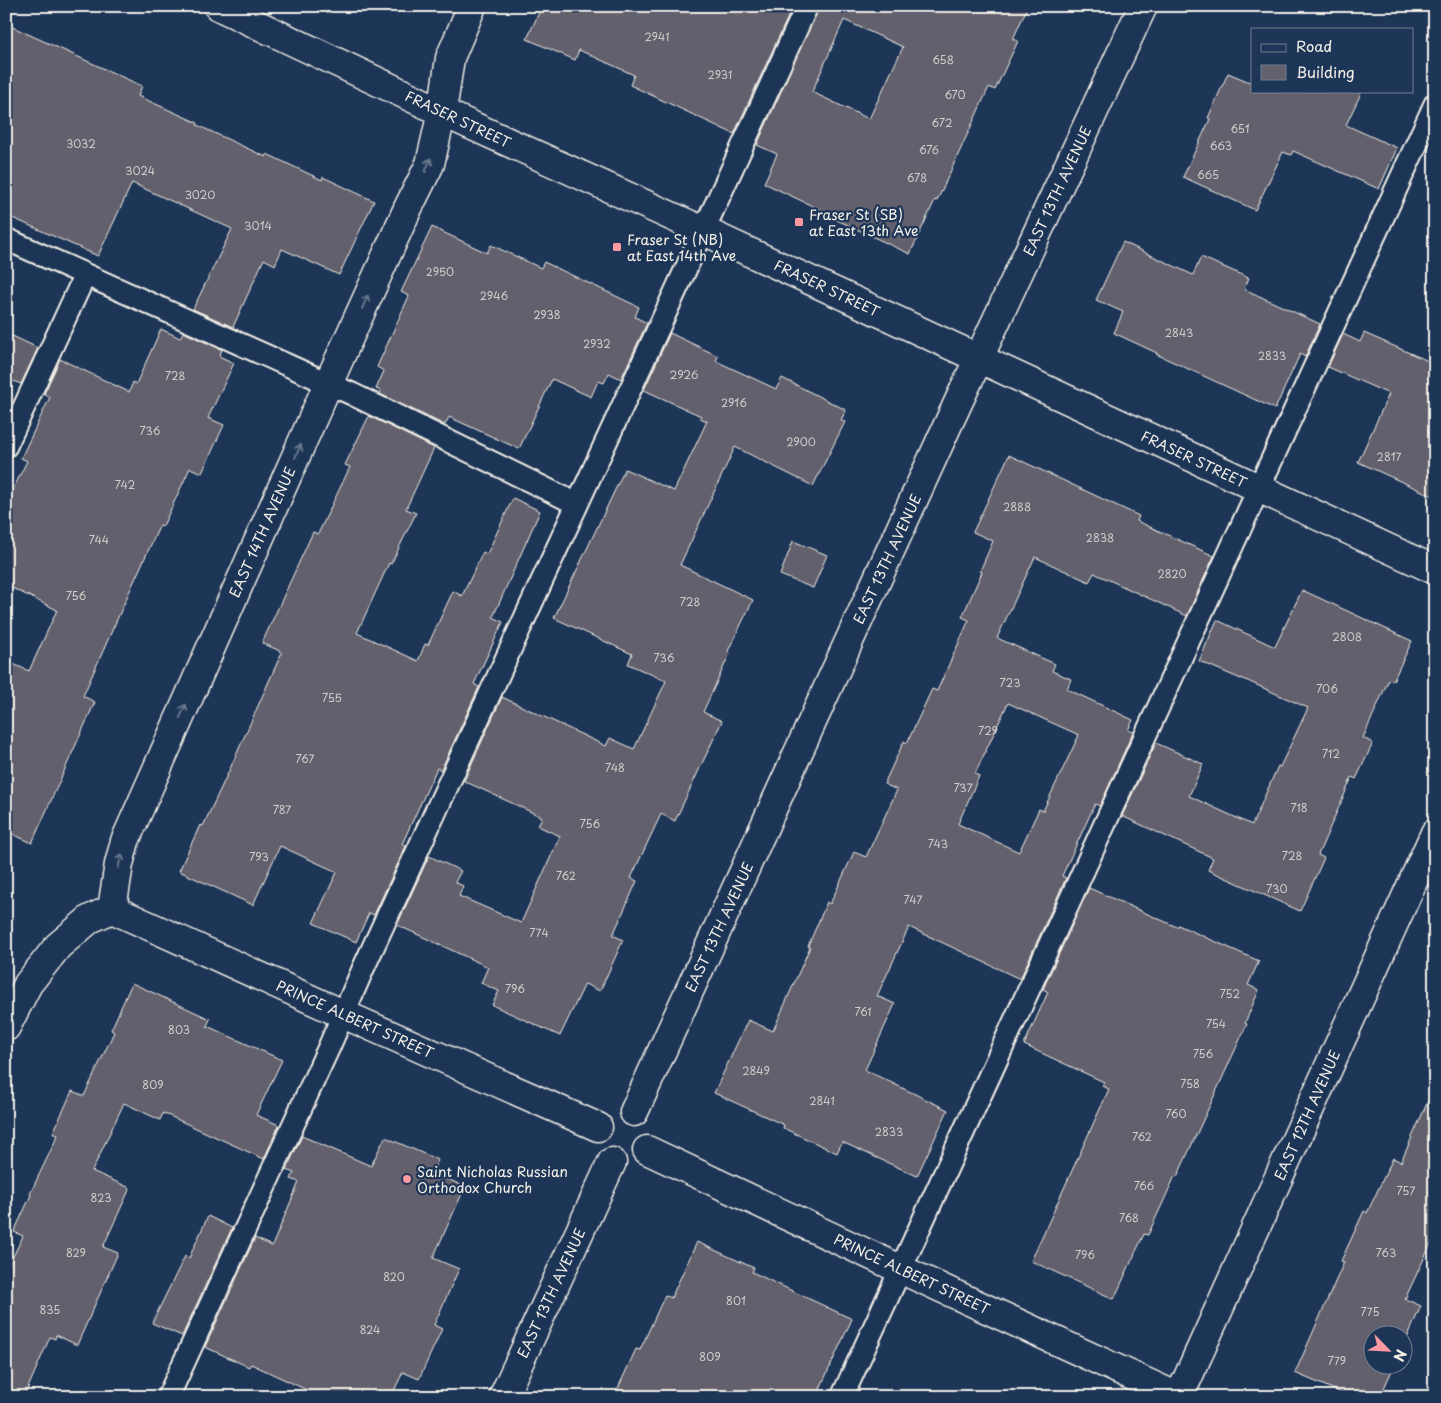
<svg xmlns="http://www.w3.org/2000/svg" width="1441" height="1403" viewBox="0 0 1441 1403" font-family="'Playpen Sans',sans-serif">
  <rect width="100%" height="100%" fill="#1d3557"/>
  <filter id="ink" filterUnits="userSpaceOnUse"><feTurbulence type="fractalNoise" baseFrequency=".02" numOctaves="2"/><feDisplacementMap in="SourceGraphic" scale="10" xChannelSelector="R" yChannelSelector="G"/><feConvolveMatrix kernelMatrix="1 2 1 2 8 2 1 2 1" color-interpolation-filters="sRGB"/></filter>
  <g filter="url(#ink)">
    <!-- building -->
    <path fill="#63616d" stroke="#f4f1e8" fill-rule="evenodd" d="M542,6H793L734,134L630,85L634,75L579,50L575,60L527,39Z
      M819,6H1028L1013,39L1018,41L995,90L989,87L937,201L935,200L910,254L824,214L825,212L764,183L777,154L757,145ZM844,20L903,47L869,119L812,92Z
      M6,24L142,86L138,96L198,123L197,125L266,157L267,154L322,180L323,177L374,201L339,275L282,249L275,265L264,259L233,327L193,309L232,229L132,183L98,256L6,215Z
      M1228,73L1252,83V91H1362L1346,125L1397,148L1379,189L1293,151L1291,155L1283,152L1255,210L1183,177L1210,119L1208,118Z
      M432,227L487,253L491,245L541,268L544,262L639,307L635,317L647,323L621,379L609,373L604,383L598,381L591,397L552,379L519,449L449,417L445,425L380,394L381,391L376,389L384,371L377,367L409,296L401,292Z
      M1123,242L1193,275L1201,257L1249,278L1244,289L1320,324L1305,357L1300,354L1275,409L1156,354L1157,353L1114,333L1123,312L1096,300Z
      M161,329L180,338L183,332L222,350L219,356L234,363L208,418L224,425L202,473L190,468L163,526L160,525L131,588L83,696L95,702L32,843L6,831V661L29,671L57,610L6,585V503L27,461L21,458L50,397L44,394L60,359L129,392L133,382L136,384Z
      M6,333L38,348L21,384L6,378Z
      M670,333L718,356L716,361L776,389L782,378L846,410L841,420L845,422L813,486L735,447L680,565L753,600L728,651L730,653L703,712L722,721L675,821L661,814L631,878L637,881L613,935L623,940L600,991L585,984L560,1036L492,1005L499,991L481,983L488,967L397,925L429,856L461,871L455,882L463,886L459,896L521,923L560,836L538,826L542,817L464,781L502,697L606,746L610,738L634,749L666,681L628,664L632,654L554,618L625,469L674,491L707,421L700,418L701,416L644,390Z
      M1364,333L1435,364V497L1358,462L1389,394L1328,367L1343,334L1360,342Z
      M369,416L434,448L406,509L416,513L391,564L389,563L357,633L418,661L425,644L428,645L453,591L462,596L483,552L487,554L513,498L540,511L493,617L503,622L474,684L479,687L441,770L437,768L402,844L406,846L374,915L369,913L356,942L313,923L337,872L280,846L253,905L179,871L200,825L203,826L229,771L282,652L262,643L313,532L318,534L350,467L345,465Z
      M1009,455L1139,516L1137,521L1214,556L1187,616L1094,573L1089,582L1035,557L997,638L1055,664L1052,671L1071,679L1067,689L1133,720L1128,730L1133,732L1100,806L1095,804L1062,876L1066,878L1020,979L909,927L877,996L895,1004L865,1070L948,1110L917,1176L842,1142L837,1153L783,1128L784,1125L714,1093L748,1020L773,1031L810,947L808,946L827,902L830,904L854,852L866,857L897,790L884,784L904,741L907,743L932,689L937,691L969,620L962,617L982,572L980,571L993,541L973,532ZM1008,703L1079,735L1043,811L1039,809L1019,852L958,824L979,776L975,774Z
      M793,541L827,555L813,588L780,575Z
      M1302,590L1412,641L1393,681L1389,679L1363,738L1373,743L1356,779L1352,777L1318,855L1324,858L1300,911L1208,870L1213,858L1122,816L1156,743L1203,764L1189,796L1252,825L1278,766L1280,767L1308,708L1241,678V679L1199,661L1217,620L1275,647Z
      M1089,888L1177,927L1178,925L1259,961L1248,985L1259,990L1245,1023L1247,1024L1177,1177L1175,1176L1148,1235L1144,1234L1114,1299L1031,1261L1109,1089L1102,1086L1104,1082L1024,1045L1048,992L1043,989Z
      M132,983L210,1019L207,1026L282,1060L256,1115L279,1125L264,1159L163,1113L160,1120L124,1103L92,1171L130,1188L103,1247L118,1253L77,1345L56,1335L55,1339L50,1337L24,1397H6V1271L23,1236L14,1232L31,1195L30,1194L58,1135L53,1133L72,1091L84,1096L114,1032L111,1030Z
      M1435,1085V1235L1405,1299L1421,1306L1404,1345V1336H1374V1366H1394L1380,1397H1351L1295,1373L1344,1262L1341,1261L1364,1211L1367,1213L1393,1158L1401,1162Z
      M302,1136L371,1166L385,1137L438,1160L433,1172L465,1187L433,1258L459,1269L434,1325L442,1329L419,1379L403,1372L391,1397H322L251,1364L249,1367L205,1347L255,1238L272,1246L299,1182L291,1179L294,1173L286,1170Z
      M208,1216L232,1228L182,1336L152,1323L185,1256L189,1258Z
      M697,1242L754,1268L752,1272L852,1319L816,1397H614L636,1349L640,1350L665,1295L671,1298Z"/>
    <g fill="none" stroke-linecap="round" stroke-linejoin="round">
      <!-- lane casing -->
      <g stroke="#f4f1e8" stroke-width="25">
        <path id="lane" d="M6,239L352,394L577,504
          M6,446L85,275
          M168,1397L329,1047L363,969L807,6
          M842,1397L1435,104"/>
      </g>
      <!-- street casing -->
      <g stroke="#f4f1e8" stroke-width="31">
        <path id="street" d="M112,909L119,864L125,841L328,384L408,208L430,164L442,112L450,58L472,6
          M112,909L343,1014L598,1127
          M6,1027L28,984L58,946L90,919L112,909
          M634,1112L950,420L1143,6
          M647,1150L900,1269L1178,1397
          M503,1397L612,1162"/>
      </g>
      <!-- secondary casing -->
      <g stroke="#f4f1e8" stroke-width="31">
        <path id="secondary" d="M218,6L442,112L704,231L1435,570
          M1179,1397L1435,833"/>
      </g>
      <!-- lane -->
      <use href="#lane" stroke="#1d3557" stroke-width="21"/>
      <!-- street -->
      <use href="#street" stroke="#1d3557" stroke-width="28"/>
      <!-- secondary -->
      <use href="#secondary" stroke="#1d3557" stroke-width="28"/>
    </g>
    <!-- one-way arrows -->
    <defs><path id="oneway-shaft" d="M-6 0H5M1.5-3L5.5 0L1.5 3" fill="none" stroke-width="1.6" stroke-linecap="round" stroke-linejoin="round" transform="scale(1.25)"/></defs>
    <g stroke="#68778a">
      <use href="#oneway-shaft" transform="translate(428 165) rotate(-70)"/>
      <use href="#oneway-shaft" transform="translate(365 302) rotate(-66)"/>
      <use href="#oneway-shaft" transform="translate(298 451) rotate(-66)"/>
      <use href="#oneway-shaft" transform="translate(183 711) rotate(-66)"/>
      <use href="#oneway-shaft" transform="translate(120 861) rotate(-77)"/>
    </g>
  </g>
  <!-- markers -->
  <g fill="#ff9aa2" stroke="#1d3557" stroke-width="2">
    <rect x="794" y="217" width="10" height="10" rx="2.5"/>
    <rect x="612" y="242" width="10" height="10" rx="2.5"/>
    <circle cx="407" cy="1179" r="5"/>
  </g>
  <g text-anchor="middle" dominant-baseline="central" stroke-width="4.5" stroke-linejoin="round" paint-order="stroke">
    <!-- number labels -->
    <g font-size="11" fill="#d0cdc9">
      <text x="657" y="36">2941</text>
      <text x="943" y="59">658</text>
      <text x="720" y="74">2931</text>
      <text x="955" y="94">670</text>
      <text x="942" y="122">672</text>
      <text x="1240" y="128">651</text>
      <text x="81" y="143">3032</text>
      <text x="1221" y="145">663</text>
      <text x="929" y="149">676</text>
      <text x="140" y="170">3024</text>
      <text x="1208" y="174">665</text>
      <text x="917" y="177">678</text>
      <text x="200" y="194">3020</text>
      <text x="258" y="225">3014</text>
      <text x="440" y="271">2950</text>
      <text x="494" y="295">2946</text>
      <text x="547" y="314">2938</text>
      <text x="1179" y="332">2843</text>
      <text x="597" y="343">2932</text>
      <text x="1272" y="355">2833</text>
      <text x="684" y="374">2926</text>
      <text x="175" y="375">728</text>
      <text x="734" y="402">2916</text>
      <text x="150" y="430">736</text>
      <text x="801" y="441">2900</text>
      <text x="1389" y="456">2817</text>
      <text x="125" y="484">742</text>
      <text x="1017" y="506">2888</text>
      <text x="1100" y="537">2838</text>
      <text x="99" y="539">744</text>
      <text x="1172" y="573">2820</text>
      <text x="76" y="595">756</text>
      <text x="690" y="601">728</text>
      <text x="1347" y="636">2808</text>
      <text x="664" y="657">736</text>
      <text x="1010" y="682">723</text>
      <text x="1327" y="688">706</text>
      <text x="332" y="697">755</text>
      <text x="988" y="730">729</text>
      <text x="1331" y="753">712</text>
      <text x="305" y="758">767</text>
      <text x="615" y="767">748</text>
      <text x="963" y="787">737</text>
      <text x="1299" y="807">718</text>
      <text x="282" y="809">787</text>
      <text x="590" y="823">756</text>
      <text x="938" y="843">743</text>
      <text x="1292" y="855">728</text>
      <text x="259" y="856">793</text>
      <text x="566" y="875">762</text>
      <text x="1277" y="888">730</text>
      <text x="913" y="899">747</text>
      <text x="539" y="932">774</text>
      <text x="515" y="988">796</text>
      <text x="1230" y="993">752</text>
      <text x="863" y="1011">761</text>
      <text x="1216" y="1023">754</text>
      <text x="179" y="1029">803</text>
      <text x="1203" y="1053">756</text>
      <text x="756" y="1070">2849</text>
      <text x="1190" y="1083">758</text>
      <text x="153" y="1084">809</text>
      <text x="822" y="1100">2841</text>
      <text x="1176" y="1113">760</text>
      <text x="889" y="1131">2833</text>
      <text x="1142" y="1136">762</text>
      <text x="1144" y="1185">766</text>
      <text x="1406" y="1190">757</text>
      <text x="101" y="1197">823</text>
      <text x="1129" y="1217">768</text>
      <text x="76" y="1252">829</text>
      <text x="1386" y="1252">763</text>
      <text x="1085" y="1254">796</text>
      <text x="394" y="1276">820</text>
      <text x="736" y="1300">801</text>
      <text x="50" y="1309">835</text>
      <text x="1370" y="1311">775</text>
      <text x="370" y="1329">824</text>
      <text x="710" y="1356">809</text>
      <text x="1337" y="1360">779</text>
    </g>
    <!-- street labels -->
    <g font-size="14" fill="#f4f1e8" stroke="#1d3557">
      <text transform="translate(458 119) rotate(25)">FRASER STREET</text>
      <text transform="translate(1057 191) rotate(-65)">EAST 13TH AVENUE</text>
      <text transform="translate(827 288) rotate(25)">FRASER STREET</text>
      <text transform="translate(1194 459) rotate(25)">FRASER STREET</text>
      <text transform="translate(262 532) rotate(-66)">EAST 14TH AVENUE</text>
      <text transform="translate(887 559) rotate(-65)">EAST 13TH AVENUE</text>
      <text transform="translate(719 927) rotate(-65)">EAST 13TH AVENUE</text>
      <text transform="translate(355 1019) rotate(24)">PRINCE ALBERT STREET</text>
      <text transform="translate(1307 1115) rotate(-66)">EAST 12TH AVENUE</text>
      <text transform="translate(912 1274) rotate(25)">PRINCE ALBERT STREET</text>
      <text transform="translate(551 1293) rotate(-65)">EAST 13TH AVENUE</text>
    </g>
    <!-- poi labels -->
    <g font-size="14" fill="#f4f1e8" stroke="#1d3557" text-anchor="start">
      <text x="809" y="214">Fraser St (SB)<tspan x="809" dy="16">at East 13th Ave</tspan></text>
      <text x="627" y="239">Fraser St (NB)<tspan x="627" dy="16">at East 14th Ave</tspan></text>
      <text x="417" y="1171">Saint Nicholas Russian<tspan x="417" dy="16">Orthodox Church</tspan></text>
    </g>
  </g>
  <!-- margin -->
  <rect width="1441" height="1403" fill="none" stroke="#1d3557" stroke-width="25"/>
  <rect x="12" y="12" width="1416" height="1378" fill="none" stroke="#f4f1e8" stroke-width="2" filter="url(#ink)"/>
  <!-- legend -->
  <rect x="1251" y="28" width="162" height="65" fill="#1d3557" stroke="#738091"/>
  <rect x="1261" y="44" width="25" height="8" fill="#1d3557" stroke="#738091"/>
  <text x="1296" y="52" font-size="15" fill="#f4f1e8">Road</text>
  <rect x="1261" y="65" width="25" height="15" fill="#63616d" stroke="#738091"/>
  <text x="1296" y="78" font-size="15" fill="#f4f1e8">Building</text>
  <!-- north arrow -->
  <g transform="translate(1388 1350) rotate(114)"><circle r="24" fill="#1d3557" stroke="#738091"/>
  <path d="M0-4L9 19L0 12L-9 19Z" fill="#ff9aa2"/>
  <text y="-8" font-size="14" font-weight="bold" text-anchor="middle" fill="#f4f1e8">N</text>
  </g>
</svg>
